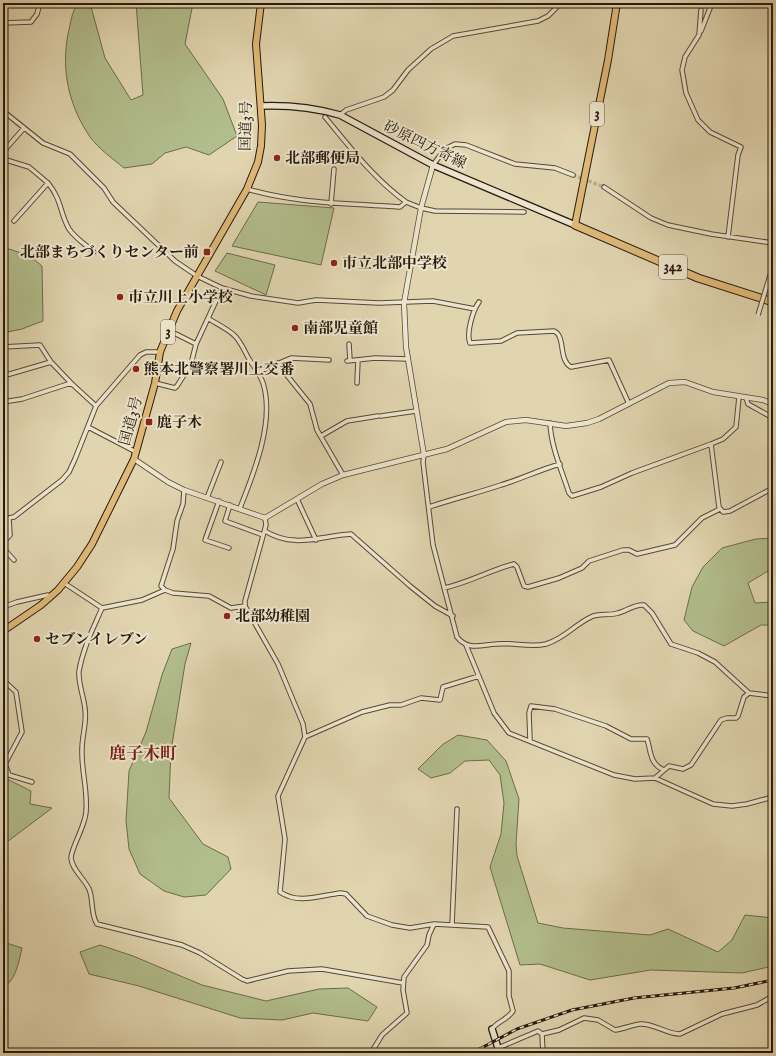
<svg xmlns="http://www.w3.org/2000/svg" width="776" height="1056" viewBox="0 0 776 1056" font-family="'IM FELL English','Noto Serif JP',serif">
  <rect width="100%" height="100%" fill="#e1d5b0"/>
  <filter id="stains"><feTurbulence type="fractalNoise" baseFrequency=".005" numOctaves="4"/><feColorMatrix values="0 0 0 0 .2 0 0 0 0 .09 0 0 0 0 .02 0 0 0 .5 -.17"/></filter>
  <radialGradient id="worn" r=".72"><stop offset=".6" stop-color="#630" stop-opacity="0"/><stop offset="1" stop-color="#630" stop-opacity=".3"/></radialGradient>
  <!-- green -->
  <path fill="#b2bd8c" stroke="#6c6c4c" d="M79,3H90L105,58L131,100L143,95L136,3H193L185,44L223,99L237,136L209,155L186,147L165,153L152,164L124,168C113,159 99,149 90,137C69,106 61,71 68,34C71,23 71,11 79,3Z
    M258,202L334,208L321,265L232,246Z
    M3,247L30,256L42,266L43,321L22,329L3,333Z
    M227,253L275,265L266,295L215,271Z
    M773,538V570L768,571L748,583L755,603L773,602V625H761L724,646L693,631L684,620L692,587L703,567L722,548L756,539Z
    M191,643L185,664L171,751L169,798L203,844L228,857L231,869L206,895L184,897L164,891L140,874L129,849L126,821L129,771L146,732L162,675L172,649Z
    M458,735L487,740L506,761L519,799L516,844L517,856L538,923L563,928L650,935L668,929L718,952L732,940L745,915L773,918V966L742,973L651,970L590,980L540,964L520,965L490,867L501,834L504,803L500,775L489,760L465,761L450,773L431,778L418,769L442,745Z
    M3,771L7,779L31,791L30,804L52,808L3,845Z
    M3,942L22,948C19,961 16,981 3,987Z
    M100,945L133,956L202,985L266,1001L319,989L348,988L377,1007L368,1021L313,1013L282,1020L240,1018L139,986L89,974L80,952Z"/>
  <g fill="none" stroke-linecap="round" stroke-linejoin="round">
    <!-- minor-tunnel -->
    <path stroke="#bcb08f" stroke-width="3.5" stroke-dasharray="3.5 2" stroke-linecap="butt" d="M573,175L604,187"/>
    <!-- minor casing -->
    <g stroke="#554936" stroke-width="5.5">
      <path id="minor" d="M701,10L699,35L685,57L682,70L686,93L698,120L710,132L741,147L738,155L728,237
        M3,23L31,22L37,14L40,3
        M701,31L712,3
        M3,111L43,143L70,154L104,188L113,202L175,261L197,276L222,288L251,296L298,303L316,300L379,303L433,301L475,309
        M340,115L346,110L384,97L393,90L408,70L431,49L453,36L538,21L548,16L561,3
        M325,117C350,147 374,179 406,202
        M3,152L24,128
        M3,159L29,167L48,183L14,221
        M433,165L445,149L455,144L466,145L515,164L555,168L573,175
        M48,183C62,200 60,214 69,229C75,238 86,245 94,252
        M604,187L651,218L668,225L711,234L773,243
        M247,189C299,204 347,203 400,207L406,202L421,208L435,211L524,212
        M331,204L334,169
        M772,269L773,264
        M479,302C473,310 466,333 470,343L501,341L517,333L554,331C566,336 558,360 571,367L609,360L629,404
        M209,319C217,324 228,329 235,336C241,342 245,352 249,359C254,367 260,374 263,383C275,421 254,473 240,508
        M168,330L196,344
        M349,344L350,360
        M3,347L40,345L51,362L71,383L22,399L3,402
        M347,361L375,358L408,359
        M277,363L310,404L317,430L343,475
        M258,372L291,358L329,360
        M3,376L51,362
        M71,383L96,406
        M155,383L175,388L177,386L191,364L196,344L222,288
        M357,383L358,360
        M739,397L736,427L723,439L711,444L719,507L723,512L730,511L773,488
        M746,398L748,404L773,418
        M381,416L416,411
        M550,423C551,447 562,471 569,493L572,496L601,487L632,473L711,444
        M88,427L136,452
        M321,436L347,421L378,416
        M424,455L423,462L433,545L457,637C468,651 481,645 496,644C513,642 530,648 546,644C564,639 574,625 591,617C599,613 609,616 618,613C627,611 634,604 644,605L652,613L671,644L698,653L715,662L749,693L773,696
        M184,490L183,504L177,521L173,549L161,586L165,590L173,593L209,596L231,608L245,606
        M207,498L221,462
        M297,499L316,540
        M219,501L205,540L229,548
        M230,505L225,521L263,535
        M429,507C453,499 477,493 501,485C521,479 539,470 560,464
        M265,518L266,525L245,601V606L278,664L303,724L305,737L278,796L285,839L280,892C299,905 321,895 341,893L346,894L367,916L392,925L410,928L434,924L488,927L509,971V996L513,1011C507,1020 498,1021 492,1029
        M3,519L14,517L62,480L69,472L75,459L96,406L140,355L146,352H160
        M265,531C294,549 320,536 351,534L410,586L435,606L453,616
        M3,543L10,535L9,519
        M3,548L14,560
        M64,583L102,608
        M444,588C468,583 490,570 514,564L517,567L524,586L528,587L559,578L582,568L589,561L623,550H629L637,554L675,545L702,518L720,509
        M165,590L142,600L102,608C93,629 83,648 79,671C78,684 84,697 85,709C87,723 82,735 82,749C81,770 88,790 86,812C85,827 71,848 71,858C72,870 84,878 89,889C94,901 90,913 97,924L182,945L200,953L242,979L247,981L288,971L322,969L403,983
        M3,607L17,602L48,595L50,597
        M466,645L494,713L509,733L614,775L635,779L655,778L713,804L732,806L747,804L773,797
        M3,680L16,692L22,732L5,764L9,775L32,782
        M3,681L5,695H3
        M305,737L362,712L390,705H401L421,698L440,700L443,687L479,676
        M530,740L529,713L531,706L555,709L606,726L631,739H647C651,750 649,764 664,770
        M655,778L669,766L683,769L691,765L721,720L727,718H736L738,716L744,697L749,693
        M452,925L457,809
        M542,1034L543,1053
        M498,1048L538,1031L542,1034L559,1030L584,1018L598,1020L615,1030C623,1029 632,1025 640,1024C654,1023 666,1034 680,1034L722,1014L757,1005L773,996
        M371,1053L382,1035L407,1013L403,990L404,977L427,945L429,935L434,924"/>
    </g>
    <!-- tertiary casing -->
    <g stroke="#554936" stroke-width="6">
      <path id="tertiary" d="M424,455L406,347L404,303L421,208L433,165
        M134,459L168,482L184,490L265,518L322,484L343,475L447,449L506,422L526,420L566,426L587,423L599,419L669,383L685,382L713,392L763,400L773,404"/>
    </g>
    <!-- secondary casing -->
    <g stroke="#261a0d" stroke-width="8">
      <path id="secondary" d="M261,106C288,105 315,108 340,115L433,165L575,225
        M492,1029L498,1048"/>
    </g>
    <!-- trunk casing -->
    <g stroke="#261a0d" stroke-width="8">
      <path id="trunk" d="M575,225L608,60L617,3
        M3,631L41,605L58,590L77,567L92,544L134,459L155,383L160,352L177,311L247,189L258,162L261,146L262,125L256,44L261,3"/>
    </g>
    <!-- motorway casing -->
    <g stroke="#261a0d" stroke-width="9">
      <path id="motorway" d="M575,225L698,278L773,302"/>
    </g>
    <!-- minor -->
    <use href="#minor" stroke="#ece4cc" stroke-width="3.5"/>
    <!-- tertiary -->
    <use href="#tertiary" stroke="#ece4cc" stroke-width="4.5"/>
    <!-- secondary -->
    <use href="#secondary" stroke="#ece4cc" stroke-width="5.5"/>
    <!-- trunk -->
    <use href="#trunk" stroke="#e0ba78" stroke-width="6"/>
    <!-- motorway -->
    <use href="#motorway" stroke="#e0ba78" stroke-width="7"/>
    <!-- rail casing -->
    <g stroke="#261a0d" stroke-width="3">
      <path id="rail" d="M472,1053L517,1029L572,1010L634,998L734,988L773,980"/>
    </g>
    <!-- rail -->
    <use href="#rail" stroke="#ece4cc" stroke-width="1.5" stroke-dasharray="4.5" stroke-linecap="butt"/>
    <!-- minor-bridge casing -->
    <g stroke="#554936" stroke-width="5.5" stroke-linecap="butt">
      <path id="minor-bridge" d="M758,315L772,269"/>
    </g>
    <!-- minor-bridge -->
    <use href="#minor-bridge" stroke="#ece4cc" stroke-width="3.5"/>
  </g>
  <!-- markers -->
  <g fill="#8f2418" stroke="#ece4cc" stroke-width="1.5">
    <circle cx="277" cy="158" r="4"/>
    <rect x="203" y="248" width="8" height="8" rx="2"/>
    <circle cx="334" cy="263" r="4"/>
    <circle cx="120" cy="297" r="4"/>
    <circle cx="295" cy="328" r="4"/>
    <circle cx="136" cy="369" r="4"/>
    <rect x="145" y="418" width="8" height="8" rx="2"/>
    <circle cx="227" cy="616" r="4"/>
    <circle cx="37" cy="639" r="4"/>
  </g>
  <g text-anchor="middle" dominant-baseline="central" stroke-width="4" stroke-linejoin="round" paint-order="stroke">
    <!-- shield labels -->
    <g fill="#ece4cc" stroke="#615746" stroke-width="1">
      <rect x="590" y="102" width="14" height="24" rx="3"/>
      <rect x="659" y="255" width="28" height="24" rx="3"/>
      <rect x="161" y="320" width="14" height="24" rx="3"/>
    </g>
    <g font-size="14" font-weight="bold" fill="#261a0d">
      <text x="597" y="114">3</text>
      <text x="673" y="267">342</text>
      <text x="168" y="332">3</text>
    </g>
    <!-- street labels -->
    <g font-size="15" fill="#261a0d" stroke="#ece4cc">
      <text transform="translate(246 126) rotate(-89)">国道3号</text>
      <text transform="translate(425 145) rotate(26)">砂原四方寄線</text>
      <text transform="translate(131 421) rotate(-75)">国道3号</text>
    </g>
    <!-- poi labels -->
    <g font-size="15" font-weight="bold" fill="#261a0d" stroke="#ece4cc" text-anchor="start">
      <text x="285" y="158">北部郵便局</text>
      <text x="199" y="252" text-anchor="end">北部まちづくりセンター前</text>
      <text x="342" y="263">市立北部中学校</text>
      <text x="128" y="297">市立川上小学校</text>
      <text x="303" y="328">南部児童館</text>
      <text x="144" y="369">熊本北警察署川上交番</text>
      <text x="157" y="422">鹿子木</text>
      <text x="235" y="616">北部幼稚園</text>
      <text x="45" y="639">セブンイレブン</text>
    </g>
    <!-- quarter labels -->
    <g font-size="17" font-weight="bold" fill="#7a1f14" stroke="#ece4cc">
      <text x="143" y="754">鹿子木町</text>
    </g>
  </g>
  <!-- margin -->
  <rect width="776" height="1056" fill="none" stroke="#e1d5b0" stroke-width="16"/>
  <rect x="4" y="4" width="768" height="1048" fill="none" stroke="#261a0d" stroke-width="2"/>
  <rect x="8" y="8" width="760" height="1040" fill="none" stroke="#261a0d"/>
  <rect width="100%" height="100%" filter="url(#stains)"/>
  <rect width="100%" height="100%" fill="url(#worn)"/>
</svg>
